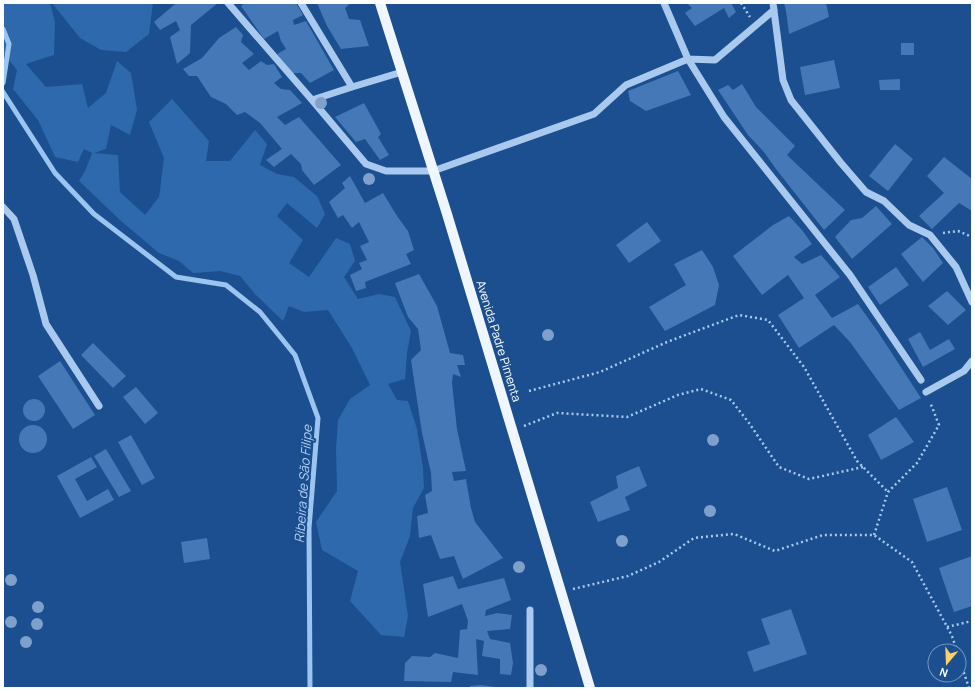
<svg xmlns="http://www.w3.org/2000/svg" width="975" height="691" viewBox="0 0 975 691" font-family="Manrope,sans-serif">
  <rect width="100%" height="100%" fill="#1b4f8f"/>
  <!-- green -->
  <path fill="#2e69ad" d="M3,3H50L55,22L54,55L26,64L46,87L82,84L88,108L106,93L117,61L131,73L137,110L130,135L111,125L106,149L94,153L118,155L120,192L145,215L159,197L164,158L149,122L172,99L209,141L206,161H230L255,130L267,144L260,165L277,174L294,177L317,196L325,214L317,228L287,203L277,216L303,240L289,263L309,277L336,238L350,244L355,261L344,277L358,299L379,294L395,297L411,331L407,353L405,379L388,384L397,400L408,401L417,429L423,468L424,488L413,508L410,536L400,562L408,616L404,637L381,635L350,601L358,571L322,550L316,522L337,491L336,449L338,420L350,399L370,385L352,348L328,310L304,312L289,306L283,321L255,294L240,276L220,271L193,273L179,261L159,253L121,221L79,181L85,171L92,153L84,149L78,162L55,157L38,120L13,89L17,70L3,53Z
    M52,3H153L149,34L126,52L101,50L80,38Z"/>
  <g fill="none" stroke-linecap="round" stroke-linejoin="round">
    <!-- stream -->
    <path stroke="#9cc4f0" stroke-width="5" d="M3,29L9,44L3,83
      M3,92L55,173L94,214L176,277L226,285L260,312L295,355L318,418L309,528L310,688"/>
  </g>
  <!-- building -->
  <path fill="#4478b7" d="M173,3H218L191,25L190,53L177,64L170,37L180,30L176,21L160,30L154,22L175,4Z
    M245,3H296L303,15L293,20L294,25L306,21L334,70L310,83L301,73H292L277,54L286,49L281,41L278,31L264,39L241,6Z
    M317,3H351L345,8L349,19L360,20L369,46L341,49L327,26Z
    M687,3H731L736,12L729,18L724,8L695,26L685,13L692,8Z
    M784,3H826L829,17L789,34L786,11Z
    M236,27L243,35L241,42L254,54L242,63L249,70L261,61L267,65L274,64L282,77L274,83L281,89L290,90L302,103L277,117L285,125L299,117L341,165L314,185L302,170L301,164L291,154L274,167L266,160L282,149L260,123L245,112L237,115L226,104L211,97L197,76H189L183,69L202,58L219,38Z
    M901,43H914V55H901Z
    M834,60L840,88L805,95L800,67Z
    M678,71L691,95L646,111L630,101L628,91Z
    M900,79V90H880L879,80Z
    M742,84L756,107L795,146L787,155L845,210L824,230L776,169L764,152L748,135L718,90L728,85L733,90Z
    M364,103L381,134L378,137L389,155L380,160L365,139L356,142L335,117Z
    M895,144L913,159L888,191L869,176Z
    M944,157L972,179V211L959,203L932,229L919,216L944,193L927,176Z
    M350,176L365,203L383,193L397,216L408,231L414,250L406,254L411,264L365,282L366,288L356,291L350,275L362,269L359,263L367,260L360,246L369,242L359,222L352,228L343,215L338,218L329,202L345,188L342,183Z
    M876,206L892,224L852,259L835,237L851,220L862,218Z
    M789,216L802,230L812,244L794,257L802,264L821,255L840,277L815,295L832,318L858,304L878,332L921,398L899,410L850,342L834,325L799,348L778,315L804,298L788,275L762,295L733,256L773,225Z
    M647,222L661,241L629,263L616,245Z
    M922,237L933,248L943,263L923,282L901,254Z
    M702,250L713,267L719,285L715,305L665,331L649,307L686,285L674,264Z
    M896,267L909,285L880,305L868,287Z
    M419,274L437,306L450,353L463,355L465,365H457L461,377L453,374L452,383L457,429L466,471L452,472L454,481L466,479L471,508L475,522L503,558L463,579L454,556L440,559L431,535L419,538L417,516L428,513L425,495L432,491L431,473L422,433L411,360L421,350L418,329L408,317L395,283Z
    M947,291L966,310L948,325L928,306Z
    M920,332L930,350L949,339L955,349L923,367L908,339Z
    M93,343L126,376L113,388L81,355Z
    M60,361L95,415L73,429L38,376Z
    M136,387L158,413L145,424L123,397Z
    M23 410a11 11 0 1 1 22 0a11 11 0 1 1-22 0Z
    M896,417L914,442L881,460L868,435Z
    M19 439a14 14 0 1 1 28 0a14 14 0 1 1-28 0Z
    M131,435L155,478L142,485L118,442Z
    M106,449L131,491L119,497L94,456Z
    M91,457L97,467L75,479L87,501L108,489L114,500L80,518L57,476Z
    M639,466L647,486L625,497L630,510L598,522L590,502L618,488L616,476Z
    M947,487L962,530L927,542L913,499Z
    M207,538L210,559L184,563L181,542Z
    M972,556V606L954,612L939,568Z
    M453,576L458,589L504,578L511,600L486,610L485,616L497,613L512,615L510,629L487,631L490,639L510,643L513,663L511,675L500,674V659L482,656L484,641L476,639L478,675L453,672L451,682L404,681L405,663L412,656L430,657L435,653L458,658L460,630L467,629L468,621L462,604L428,617L423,584Z
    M791,609L807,654L754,672L747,652L770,644L761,619Z
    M481,685L495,687V688H470V686Z"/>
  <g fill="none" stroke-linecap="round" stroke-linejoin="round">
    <!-- path -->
    <path stroke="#a9c9ee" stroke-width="2.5" stroke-dasharray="2 3" stroke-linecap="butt" d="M741,3L750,17
      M943,233L958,231L972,237
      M529,391L600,372L667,342L739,315L768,320L804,367L857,461L888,492
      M524,426L557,413L627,417L678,395L701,389L731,400L749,423L779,467L809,479L863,467
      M874,535L888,492L917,463L939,425L930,402
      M573,589L628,576L659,562L694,538L734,534L775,551L823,535H874L912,562L952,636L957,651
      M947,627L972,621
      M959,658L969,688"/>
    <!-- minor -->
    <path stroke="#a9c9ee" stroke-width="7" d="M228,3L312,100L352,87L402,72
      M301,3L352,87
      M664,3L688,59L724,117L850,275L921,380
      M773,3L783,80L791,100L841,163L866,192L884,201L909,225L930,235L956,267L972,302
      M312,100L366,164L386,171H433L594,114L626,85L688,59L715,60L774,10
      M3,207L14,219L33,275L46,324L99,406
      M926,392L964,371L972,361
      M530,688V610"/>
    <!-- major -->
    <path stroke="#f0f6ff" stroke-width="10" d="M380,3L447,214L590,688"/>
  </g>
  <!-- trees -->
  <g fill="#7ea0ca">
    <circle cx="321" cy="103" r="6"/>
    <circle cx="369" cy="179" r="6"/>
    <circle cx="548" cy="335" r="6"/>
    <circle cx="713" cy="440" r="6"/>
    <circle cx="710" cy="511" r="6"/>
    <circle cx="622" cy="541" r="6"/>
    <circle cx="519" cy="567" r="6"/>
    <circle cx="11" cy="580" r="6"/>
    <circle cx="38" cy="607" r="6"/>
    <circle cx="11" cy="622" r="6"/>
    <circle cx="37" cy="624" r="6"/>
    <circle cx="26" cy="642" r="6"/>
    <circle cx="541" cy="670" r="6"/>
  </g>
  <g text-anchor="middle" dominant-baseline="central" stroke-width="4" stroke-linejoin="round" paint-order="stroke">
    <!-- street labels -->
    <g font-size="12" fill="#fff" stroke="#1b4f8f">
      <text transform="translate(499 341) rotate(73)">Avenida Padre Pimenta</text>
    </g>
    <!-- water labels -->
    <g font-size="13" font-style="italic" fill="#b5d3f5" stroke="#1b4f8f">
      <text transform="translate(303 484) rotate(-86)">Ribeira de São Filipe</text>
    </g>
  </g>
  <!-- border -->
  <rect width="975" height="691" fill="none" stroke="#ffffff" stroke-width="8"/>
  <!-- north arrow -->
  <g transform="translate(947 663) rotate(199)"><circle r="19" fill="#1b4f8f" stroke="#7695bc"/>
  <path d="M0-3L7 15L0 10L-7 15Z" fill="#ffd166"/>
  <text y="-6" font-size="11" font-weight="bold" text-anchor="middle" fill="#ffffff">N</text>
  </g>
</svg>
